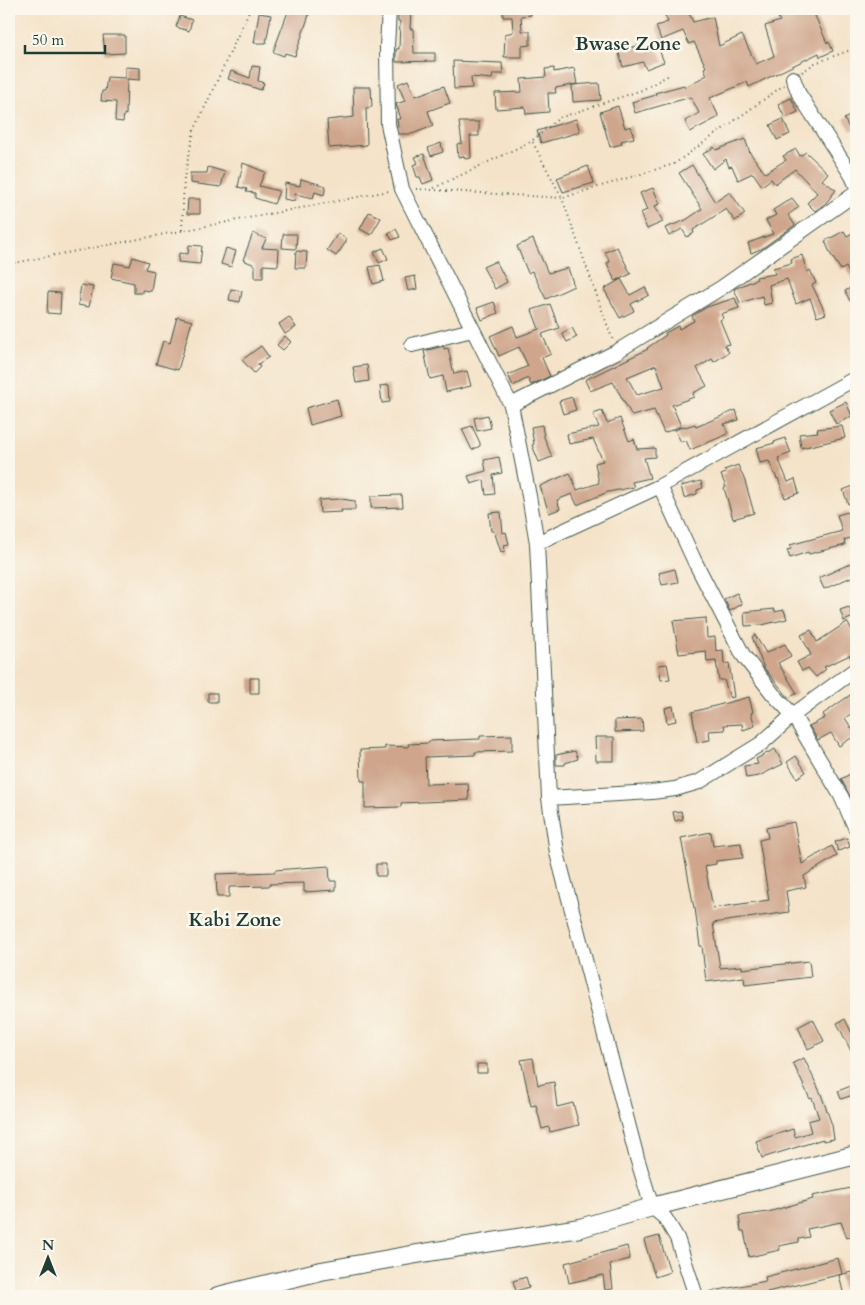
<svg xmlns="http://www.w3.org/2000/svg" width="865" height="1305" viewBox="0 0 865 1305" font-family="Cardo,serif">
  <rect width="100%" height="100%" fill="#fbf7ec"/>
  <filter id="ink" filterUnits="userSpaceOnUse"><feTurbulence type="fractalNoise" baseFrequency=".02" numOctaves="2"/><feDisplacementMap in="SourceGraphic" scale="10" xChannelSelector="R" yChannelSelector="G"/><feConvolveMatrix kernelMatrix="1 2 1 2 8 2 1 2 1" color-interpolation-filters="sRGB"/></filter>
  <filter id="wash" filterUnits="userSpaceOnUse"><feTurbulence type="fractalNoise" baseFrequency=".0096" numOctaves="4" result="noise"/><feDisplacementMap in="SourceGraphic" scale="20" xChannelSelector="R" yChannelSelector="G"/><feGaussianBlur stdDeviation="1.12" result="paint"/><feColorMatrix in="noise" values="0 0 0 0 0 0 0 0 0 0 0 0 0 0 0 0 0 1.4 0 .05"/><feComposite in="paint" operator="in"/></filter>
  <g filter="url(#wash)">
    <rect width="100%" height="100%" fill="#f4e3c9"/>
    <g id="blocks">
      <!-- building -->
      <path fill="#cfa68c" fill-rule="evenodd" d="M289,9H311L295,56L285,53L284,56L273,52Z
        M398,9H411L410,29H413L414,53H435V61L396,62V49H399L400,21H398Z
        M503,9H531V15L521,16L522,31H530V45L522,46V57H504L505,34L513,32L512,17H503Z
        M662,9H687L693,22L713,17L719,46L742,35L756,64L774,56L765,26L780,21L775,12L783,9H812L827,43L829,42L833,51L820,57L819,53L749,87L747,82L710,98L719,117L690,132L685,121L699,113L691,97L635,113L632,102L656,95L655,93L684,85L685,87L707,75L704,68L706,67L694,42L689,44L683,31L661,40L656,26L668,22Z
        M259,13L271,15L266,43H254Z
        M180,16L192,20L189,31L176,27Z
        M103,35H125V53L105,54Z
        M643,45L645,52L658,47L664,62L646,69L643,62L623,67L618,50Z
        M453,61L502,63L503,74H493L492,79L471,77L472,88L454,89Z
        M252,66L260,67L258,81L264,83L261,90L228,79L231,71L250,78Z
        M125,67L140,68V80L127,79L126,115L124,114L123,122L115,121L116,102L101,101L102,91H105L107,77L125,78Z
        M554,68V72L574,68L577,84L555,88L556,93H548L549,112L526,114L525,107L496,109L495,93L522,92L521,79L546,77L545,69Z
        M408,80L415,96L444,86L450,103L428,111L433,126L412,134H399L397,119H401L396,104L405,101L398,84Z
        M599,83L601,100L573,102L572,85Z
        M353,87H371L372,107L366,108L367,145L329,148L327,120L354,117Z
        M791,98L798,112L785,118L778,104Z
        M618,106L625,128L631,126L634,138L621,141L622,144L610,147L600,112Z
        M856,112V128L851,131L844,119Z
        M576,119L580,132L541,143L537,131Z
        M783,119L790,134L777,140L770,125Z
        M459,122H479V136H470L471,158L465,159L464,156L458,157L457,144L462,143Z
        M745,139L750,153L765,173L786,160L783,156L796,149L800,156L806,152L828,173L822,180L836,190L826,203L815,211L807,203L817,193L795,169L775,184L771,179L762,186L753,173L738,180L732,166L729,167L726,159L713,169L703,154L714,147L716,150Z
        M441,143L443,152L431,156L428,148Z
        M424,154L433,180L423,184L420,177H417L413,165L418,163L415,157Z
        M243,163L265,172L259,186L279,191L274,204L255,198V193L246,192L247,189L238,187Z
        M692,165L715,202L730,192L745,214L735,221L726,209L693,230L694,233L687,237L682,229L669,236L665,228L686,220L702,209L679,173Z
        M588,166L594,183L563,192L557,178Z
        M208,167L225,172L221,187L190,183V173H207Z
        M301,179L326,186L324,195L315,192L313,198L295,194L294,201L284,199L285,183L300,186Z
        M653,188L660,204L655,206L663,222L647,229L640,213L647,210L640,193Z
        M792,198L799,207L788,215L795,225L761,249L751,253L748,243L773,234L766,220L776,215L773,210Z
        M188,199H200V214H187Z
        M369,212L381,218L371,235L360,229Z
        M396,229L400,237L392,240L388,233Z
        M844,231L847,236L856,231V285L846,267L841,270L831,255L825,241Z
        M253,233L266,239L262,248L279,249L278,266L263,265V278H255V265L243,260Z
        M338,233L346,239V242L336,256L327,250Z
        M283,234H297L296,249L282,248Z
        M533,239L548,273L568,268L574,286L546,299L532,271L528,273L517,246Z
        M189,245L202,246L200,264L178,262L179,253L188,254Z
        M617,247L631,274L615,281L607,263L610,262L605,252Z
        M226,248L236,251L231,267L221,264Z
        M383,248L388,259L379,263L374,252Z
        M296,251L307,252L306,268H295Z
        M802,255L807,272L810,270L816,283L812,285L826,314L817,317L810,298L796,304L787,279L769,285L772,303L764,305L762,296L740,303L734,289L757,279L756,277L775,274L773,268L792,263L791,259Z
        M133,257L148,262L145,269L154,271L151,291L142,290V293H134V283L111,278L114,263L130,266Z
        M496,261L507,282L495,289L483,267Z
        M380,265L384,281L373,284L369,267Z
        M415,276L417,289L408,291L405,278Z
        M621,279L630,295L645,287L649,295L631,304L634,311L620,318L604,289Z
        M81,285L93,287L89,307L78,305Z
        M856,285V298L850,301L845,291Z
        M231,289L242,291L240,302L229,300Z
        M48,292L61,293L60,314L47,313Z
        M735,298L739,308L721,314L723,318L720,320L730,344L724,345L729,352L714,362L712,359L697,368L707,386L693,393L694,397L672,405L681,426L664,433L654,410L632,416L613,382L590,391L585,380L648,349L647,348L666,335L665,333L678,326L679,329L694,321L692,316L707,307ZM656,365L664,387L637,395L627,377Z
        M494,302L498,313L482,320L477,308Z
        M550,304L559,328L542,334L551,354L542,358L550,376L531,385L528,378L513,386L508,375L528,366L519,347L499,356L490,336L513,326L517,337L539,329L532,310Z
        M177,317L192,321L178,370L156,364L163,341L170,343Z
        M289,317L296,327L285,334L279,324Z
        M572,328L577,337L567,342L562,333Z
        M285,336L291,342L283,350L277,345Z
        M261,346L269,357L258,364L260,367L254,373L242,360Z
        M444,346V349L448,348L454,374L467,371L471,386L446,392L443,376L430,379L424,351Z
        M367,365L369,381L356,383L353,367Z
        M389,385L390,402L382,403L380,386Z
        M572,397L576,410L563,414L559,401Z
        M337,399L341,416L310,425L306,408Z
        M846,402L852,416L836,424L829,410Z
        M736,410L739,420L724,424L728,434L690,450L686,440L681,442L675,430L684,426L685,427L695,424L696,427Z
        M602,411L607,423L620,418L629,441L634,439L637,449L655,448V457L644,458L650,478L632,482L634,487L608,492L577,505L572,494L557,500L560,509L549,513L540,486L570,473L577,490L599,483L595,463L603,461L593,439L569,444L567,434L599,427L593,414Z
        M488,415L491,428L477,431L474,418Z
        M542,425L544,437L552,457L539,462L532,445L534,444L531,427Z
        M472,426L480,443V446L472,450L462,429Z
        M842,426L845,438L801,448L799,434L818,432L817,429Z
        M785,438L791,453L778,458L788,482L795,479L799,493L785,498L778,478L777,479L769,461L760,463L756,448L775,443L774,442Z
        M499,457L502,473L493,475L495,494L486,495L484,480L471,484L468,476L486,471L484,460Z
        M738,465L745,481L754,513L733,519L724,488L726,487L721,475L726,473L724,470Z
        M701,481L703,488L697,490V494L684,498L681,486Z
        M856,485V501L848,504L843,490Z
        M402,495L403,507L371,508V496Z
        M341,499L355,501V510H341L342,512L320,513L319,500Z
        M501,512L503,533L506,532L509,544L504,545L505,551L501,552L494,531H491L489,513Z
        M848,512L852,526L856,525V536L844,540L845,545L809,554L808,552L790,558L787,550L791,549L790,545L842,531L837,515Z
        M856,561V575L824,589L819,578Z
        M675,569L678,582L662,585L659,573Z
        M737,593L742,604L730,611L724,599Z
        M849,607L853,617L844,621L840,610Z
        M775,609V612L784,610L787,619L762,625L745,626L744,612Z
        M706,618L707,638L715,637L716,651L723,650L724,664L729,663L734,697L730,698L724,680H719L716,661L707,662L706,651L679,654L673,621Z
        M847,622L856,636V660L852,662L850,655L824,667L826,669L816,677L808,668L802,671L797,662L811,655L801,635L811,630L817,642Z
        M755,635L766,653L785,644L791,656L778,663L797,693L789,698L764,668L752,637Z
        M667,664L670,679L661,680L659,665Z
        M250,678H259V693H250Z
        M856,691V710L845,718L856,735L839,746L831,733L818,740L809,726L825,718L823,714Z
        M208,693H217V702H208Z
        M749,697L753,712L751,713L755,726L743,730L742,724L724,725L725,730L709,731L710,740L697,742L692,712Z
        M673,706L676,721L667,723L665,708Z
        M642,719L643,731L615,732V720Z
        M512,735V751L475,752V755L425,757L426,784L468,783L469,800L401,803V807L365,808V781H361L360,750L385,749V746L409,747L408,744L429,743V741L480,739V736Z
        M595,737H614V761H596Z
        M775,749L783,764L759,776L746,778L744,766L758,764L756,759Z
        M575,751L578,759L565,763V765H556V755Z
        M796,756L806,772L797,778L787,762Z
        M856,771V808L841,779Z
        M681,811L683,819L675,821L673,812Z
        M794,822L802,864L832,846L837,856L804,876L806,887L786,891L789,912L713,923L720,968L742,966V969L809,961L811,977L745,985L744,977L706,982L702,946H700L695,908H694L681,838L711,832L713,846L741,843L743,858L716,861V864L705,866L713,908L769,900L759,840L768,838L766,828Z
        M847,838L850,847L838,851L835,842Z
        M376,864H386V876H376Z
        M329,866L330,881H336V890L304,892V883L270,884V886L229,887V897H217L216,874L275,872V870Z
        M813,1019L824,1041L808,1049L798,1027Z
        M845,1019L856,1042V1061L837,1023Z
        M533,1058L538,1085L554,1082L557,1107L573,1103L579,1125L550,1132L549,1127L542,1129L536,1105L531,1106L521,1060Z
        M804,1058L821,1094L832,1125L834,1139L823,1141V1139L762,1158L756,1141L793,1129L795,1137L811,1132L808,1121L819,1118L812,1098L810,1099L793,1063Z
        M477,1064H487V1073H477Z
        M856,1084V1094L841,1099L838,1091Z
        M856,1187V1200L855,1201L856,1235L847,1238L841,1222L807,1229L809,1237L799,1239V1242L779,1246L780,1250L749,1257L744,1231H741L739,1216L768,1212L813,1199L812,1196Z
        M659,1236L670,1272L655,1277L644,1240Z
        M627,1246L630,1259L610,1264L613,1289L605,1290L603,1275L569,1283L565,1263Z
        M838,1258L842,1274L767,1292L768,1296H708V1292L766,1281L765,1277Z
        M856,1271V1296H844L839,1275Z
        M526,1277L529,1287L516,1291L513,1281Z"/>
    </g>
  </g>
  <g filter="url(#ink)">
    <use href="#blocks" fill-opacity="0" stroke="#3f564a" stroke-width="1"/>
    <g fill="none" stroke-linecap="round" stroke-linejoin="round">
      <!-- minor casing -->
      <g stroke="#3f564a" stroke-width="16">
        <path id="minor" d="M389,9L387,47L388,124L402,189L511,405L529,496L537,543L549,798L557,853L637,1158L652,1207L665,1218L677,1238L696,1296
          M793,78L799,94L852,176L856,185
          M412,345L472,330
          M511,405L616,352L721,288L856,193
          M660,486L694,560L743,655L773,694L793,715L841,796L856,829
          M537,543L660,486L856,378
          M549,798L652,792L675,789L699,782L762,743L793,715L856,669"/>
      </g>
      <!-- major casing -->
      <g stroke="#3f564a" stroke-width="20">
        <path id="major" d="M218,1296L321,1271L417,1254L580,1228L652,1207L856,1155"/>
      </g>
      <!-- path -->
      <path stroke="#3f564a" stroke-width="2" stroke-dasharray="1 4" stroke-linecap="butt" d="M802,72L815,63L856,48
        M533,140L559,118L642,90L671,74
        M434,188L532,141L562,198L674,164L784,85
        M416,189L562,198L613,341
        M182,230L184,178L194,131L250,9
        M9,264L389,191"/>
      <!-- minor -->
      <use href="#minor" stroke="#fff" stroke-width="14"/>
      <!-- major -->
      <use href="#major" stroke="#fff" stroke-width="18"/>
    </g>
  </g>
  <g text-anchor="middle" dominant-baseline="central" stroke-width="5" stroke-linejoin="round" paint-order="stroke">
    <!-- quarter labels -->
    <g font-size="19" font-weight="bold" fill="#1f3d34" stroke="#fbf7ec">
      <text x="628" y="44">Bwase Zone</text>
      <text x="235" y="920">Kabi Zone</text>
    </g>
  </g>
  <!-- margin -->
  <rect width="865" height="1305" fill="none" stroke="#fbf7ec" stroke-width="30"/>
  <!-- north arrow -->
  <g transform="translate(48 1258)" stroke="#fbf7ec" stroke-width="4" paint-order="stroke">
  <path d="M0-4L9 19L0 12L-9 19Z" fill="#1f3d34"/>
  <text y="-8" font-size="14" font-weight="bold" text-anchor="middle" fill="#1f3d34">N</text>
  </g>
  <!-- scale -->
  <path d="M25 45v8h80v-8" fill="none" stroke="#1f3d34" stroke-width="2.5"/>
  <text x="32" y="45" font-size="15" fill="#1f3d34" stroke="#fbf7ec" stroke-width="4" paint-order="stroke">50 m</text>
</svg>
